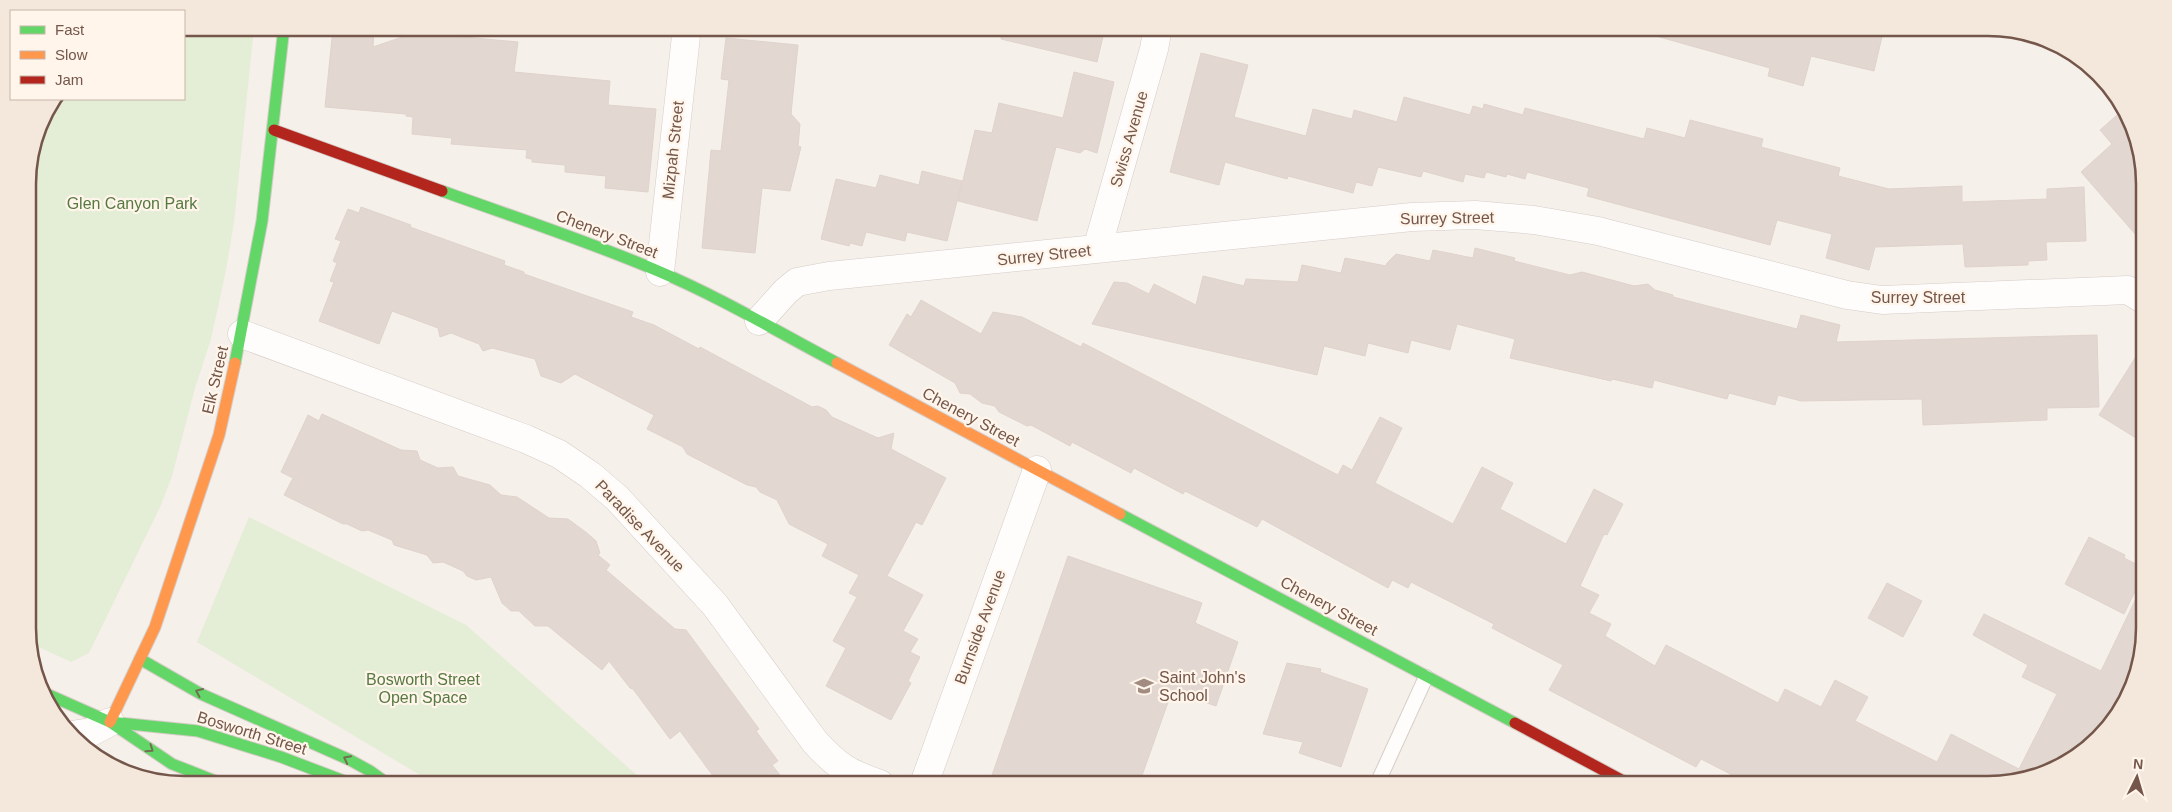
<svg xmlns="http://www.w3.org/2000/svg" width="2172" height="812" viewBox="0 0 2172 812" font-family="Helvetica,sans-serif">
  <rect width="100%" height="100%" fill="#f6f0ea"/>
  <!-- green -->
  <path fill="#e4edd5" d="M184,28H254L234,222L226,270L211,339L195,388L172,476L161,505L89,653L71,662L30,643L28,174L44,115L56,99H184Z
    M249,517L466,625L647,784H435L197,642Z"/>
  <!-- building -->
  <path fill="#e3d8d1" stroke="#dfd3cc" d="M333,28H374L373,47L420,31L450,33L452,36L518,42L514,72L610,81L608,105L656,109L648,192L605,188L606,176L565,172V165L532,162V159L526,158L527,150L451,144L452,138L412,134L413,117L406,116V114L325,107Z
    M1002,28H1105L1097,62L1001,39Z
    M1657,28H1884L1874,71L1811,56L1803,86L1768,76L1770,68L1656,36Z
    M726,38L798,45L791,114L800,124L798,146L801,147L790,191L762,188L755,253L702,248L711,150L721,151L729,80L721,79Z
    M1201,53L1248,65L1234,117L1306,136L1313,109L1352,119L1354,110L1397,122L1404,97L1470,115L1473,106L1483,109L1484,104L1523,115L1525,108L1644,139L1647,128L1685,138L1690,120L1763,139L1761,147L1840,168L1838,176L1889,189L1962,186V202L2047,199V189L2084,187L2086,241L2046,242L2047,260L2028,261V265L1965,267L1963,244L1875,247L1869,270L1826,258L1832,234L1777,220L1770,245L1587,196L1589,188L1527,172L1525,179L1507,174L1506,177L1486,172L1484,178L1465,174L1463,182L1423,171L1421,177L1378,167L1372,186L1356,182L1353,193L1288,176L1287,179L1225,162L1219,185L1170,172Z
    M1074,72L1114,82L1097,153L1085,149L1080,153L1056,147L1037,221L958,201L975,130L992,133L999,103L1063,118Z
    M2124,109L2128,115L2143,163V243L2081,172L2112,144L2100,130Z
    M922,171L962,181L947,241L907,232L905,241L866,232L862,246L850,243L849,246L821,239L836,179L876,188L880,175L919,185Z
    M361,207L411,225L410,227L505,261L504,265L524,272V274L633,312L631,317L654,325L699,349L700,347L801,401L812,407L818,406L826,410L832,417L878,438L894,433L891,449L946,478L922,525L916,522L887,576L923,595L903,631L918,639L910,652L920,657L908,681L911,683L891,720L826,686L846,648L833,641L857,597L849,593L859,575L822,556L828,544L789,524L777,500L760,492L756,487L747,485L687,454L683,447L647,429L654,415L575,374L561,383L541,376L535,359L492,348L483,351L479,344L451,333L440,337L438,328L392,311L379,344L319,321L334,282L330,281L337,263L333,261L341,241L335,239L348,209L359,213Z
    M1475,248L1515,258L1514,261L1570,275L1582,272L1634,286L1648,284L1655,290L1673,295V297L1797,329L1801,315L1840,325L1836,342L2097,335L2099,407L2047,408V420L1923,425L1922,399L1801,401L1778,395L1775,405L1729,393L1727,399L1654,380L1652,388L1612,379L1611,381L1510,358L1515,339L1457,324L1450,350L1411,340L1408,353L1368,343L1365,356L1324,346L1317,375L1092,324L1114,282L1127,283L1149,294L1154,284L1196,305L1203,276L1244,286L1246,279L1298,282L1302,265L1341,273L1345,258L1386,266L1387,263L1396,254L1430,261L1433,250L1473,258Z
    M921,300L981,334L993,312L1022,317L1081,347L1083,343L1338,475L1343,465L1352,470L1380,417L1402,428L1375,483L1453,524L1482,467L1513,483L1500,509L1566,544L1594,489L1623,504L1607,535L1604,534L1580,586L1599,595L1589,613L1611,624L1605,636L1655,666L1666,645L1778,703L1785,689L1821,707L1835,680L1868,697L1855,721L1937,762L1951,734L2019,769L2057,694L2022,677L2028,665L1973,635L1984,614L2101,671L2144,582V628L2136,678L2118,715L2086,749L2076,747L2069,760L2048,773L1998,784H1750L1701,759L1696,767L1549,690L1563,665L1492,628L1494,624L1411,582L1408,588L1392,580L1388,588L1262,519L1257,527L1185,491L1183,494L1134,468L1131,473L1072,442L1070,446L1031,425L1027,426L999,412L995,406L982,403L970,394L960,393L955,383L889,345L907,314L911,317Z
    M2144,344V443L2099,415Z
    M322,414L401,450L417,451L420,460L438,468L453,467L458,476L490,485L501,495L517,497L549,518L568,519L587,533L596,541L600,553L598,555L610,565L606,570L675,629L686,630L759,729L756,731L778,761L772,765L787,784H719L680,731L670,739L633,689L630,688L609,661L602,670L548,626H535L519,611H511L502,603L491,577L476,580L467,576L463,571L443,562L433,563L427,555L394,545L392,540L368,530L362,531L347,524H343L284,495L293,478L281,472L308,415L319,421Z
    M2089,537L2125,555L2124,558L2144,568V573L2124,614L2065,584Z
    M1068,556L1202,603L1195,623L1238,642L1216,706L1172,691L1139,784H989Z
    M1887,583L1922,601L1903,637L1868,618Z
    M1287,663L1321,669L1320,672L1368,689L1341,767L1299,753L1303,742L1263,734Z"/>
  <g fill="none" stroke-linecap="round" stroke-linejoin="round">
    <!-- lane casing -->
    <g stroke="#d5ccc7" stroke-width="16">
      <path id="lane" d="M1377,784L1426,677"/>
    </g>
    <!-- street casing -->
    <g stroke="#d5ccc7" stroke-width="29">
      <path id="street" d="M1097,249L1154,49L1158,27
        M660,272L687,27
        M759,321L786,291L797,282L829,276L1412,217L1475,215L1534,220L1598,231L1847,295L1882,300L2128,290L2144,300
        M242,334L526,439L559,454L590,475L617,498L715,605L815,742C838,767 848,773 880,784
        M72,735L91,732L110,722
        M924,784L1037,470"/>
    </g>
    <!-- fast casing -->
    <g stroke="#d5ccc6" stroke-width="13">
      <path id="fast" d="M442,191C514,217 588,241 658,271C720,297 778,332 837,363
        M235,363L262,221L284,27
        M1120,514L1515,723
        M140,659L201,694L350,760L370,771L388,784
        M49,695L110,722L172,764L223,784
        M110,722L198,731L281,757L352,784"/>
    </g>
    <!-- slow casing -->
    <g stroke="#d5ccc6" stroke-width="13">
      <path id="slow" d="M837,363L1120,514
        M110,722L155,627L219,435L235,363"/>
    </g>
    <!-- jam casing -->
    <g stroke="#d5ccc6" stroke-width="13">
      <path id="jam" d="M274,130L442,191
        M1515,723L1629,784"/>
    </g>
    <!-- lane -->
    <use href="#lane" stroke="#fefdfc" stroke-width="14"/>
    <!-- street -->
    <use href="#street" stroke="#fefdfc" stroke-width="28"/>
    <!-- fast -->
    <use href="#fast" stroke="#63d668" stroke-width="11"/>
    <!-- slow -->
    <use href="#slow" stroke="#ff974d" stroke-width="11"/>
    <!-- jam -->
    <use href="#jam" stroke="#b3261e" stroke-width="11"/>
  </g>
  <!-- one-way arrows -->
  <defs><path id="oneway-chevron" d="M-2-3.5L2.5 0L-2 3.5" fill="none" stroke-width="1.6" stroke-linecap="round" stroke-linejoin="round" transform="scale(1.25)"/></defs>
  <g stroke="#717050">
    <use href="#oneway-chevron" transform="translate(199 692) rotate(-156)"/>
    <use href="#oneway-chevron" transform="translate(150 749) rotate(35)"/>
    <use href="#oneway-chevron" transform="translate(347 759) rotate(-153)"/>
  </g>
  <!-- icons -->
  <defs>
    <g id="school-bare" transform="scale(1.5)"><path d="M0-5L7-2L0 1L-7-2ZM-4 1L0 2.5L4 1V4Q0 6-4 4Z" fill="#a28c82" stroke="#fff5ea" stroke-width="2.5" paint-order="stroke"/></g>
  </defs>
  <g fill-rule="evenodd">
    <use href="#school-bare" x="1144" y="686"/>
  </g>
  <g text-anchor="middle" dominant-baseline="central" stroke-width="4.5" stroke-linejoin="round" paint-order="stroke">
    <!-- street labels -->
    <g font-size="16" fill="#74564a" stroke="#fff5ea">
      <text transform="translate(1129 139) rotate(-74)">Swiss Avenue</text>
      <text transform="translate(673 150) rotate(-84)">Mizpah Street</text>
      <text transform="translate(1447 218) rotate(-1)">Surrey Street</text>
      <text transform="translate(607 234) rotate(21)">Chenery Street</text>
      <text transform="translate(1044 255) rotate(-6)">Surrey Street</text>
      <text x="1918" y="297">Surrey Street</text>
      <text transform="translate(215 380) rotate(-77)">Elk Street</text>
      <text transform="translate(971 417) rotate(28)">Chenery Street</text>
      <text transform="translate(640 526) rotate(46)">Paradise Avenue</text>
      <text transform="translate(1329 606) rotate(28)">Chenery Street</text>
      <text transform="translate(980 627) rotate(-70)">Burnside Avenue</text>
      <text transform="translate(252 733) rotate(17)">Bosworth Street</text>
    </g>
    <!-- park labels -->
    <g font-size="16" fill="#567a42" stroke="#fff5ea">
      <text x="132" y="203">Glen Canyon Park</text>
      <text x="423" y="679">Bosworth Street<tspan x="423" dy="18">Open Space</tspan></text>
    </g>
    <!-- poi labels -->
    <g font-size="16" fill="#74564a" stroke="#fff5ea" text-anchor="start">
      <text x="1159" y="677">Saint John's<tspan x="1159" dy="18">School</tspan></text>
    </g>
  </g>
  <!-- crop -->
  <path d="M0 0H2172V812H0ZM184 36H1988A148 148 0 0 1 2136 184V628A148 148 0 0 1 1988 776H184A148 148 0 0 1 36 628V184A148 148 0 0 1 184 36Z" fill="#f4e8dd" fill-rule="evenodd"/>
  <path fill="none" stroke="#74564a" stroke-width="2.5" d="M184 36H1988A148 148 0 0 1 2136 184V628A148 148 0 0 1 1988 776H184A148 148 0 0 1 36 628V184A148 148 0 0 1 184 36Z"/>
  <!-- legend -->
  <rect x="10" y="10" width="175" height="90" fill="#fff5ea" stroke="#c7b5aa"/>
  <rect x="20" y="26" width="25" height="8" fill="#63d668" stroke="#c7b5aa"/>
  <text x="55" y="35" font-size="15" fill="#74564a">Fast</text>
  <rect x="20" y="51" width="25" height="8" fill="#ff974d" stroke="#c7b5aa"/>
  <text x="55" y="60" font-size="15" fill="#74564a">Slow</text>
  <rect x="20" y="76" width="25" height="8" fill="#b3261e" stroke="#c7b5aa"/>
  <text x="55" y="85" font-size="15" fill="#74564a">Jam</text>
  <!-- north arrow -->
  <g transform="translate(2137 777) rotate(5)" stroke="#fff5ea" stroke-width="4" paint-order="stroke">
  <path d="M0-4L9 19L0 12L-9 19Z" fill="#74564a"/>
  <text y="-8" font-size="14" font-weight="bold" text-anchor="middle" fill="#74564a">N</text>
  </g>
</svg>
